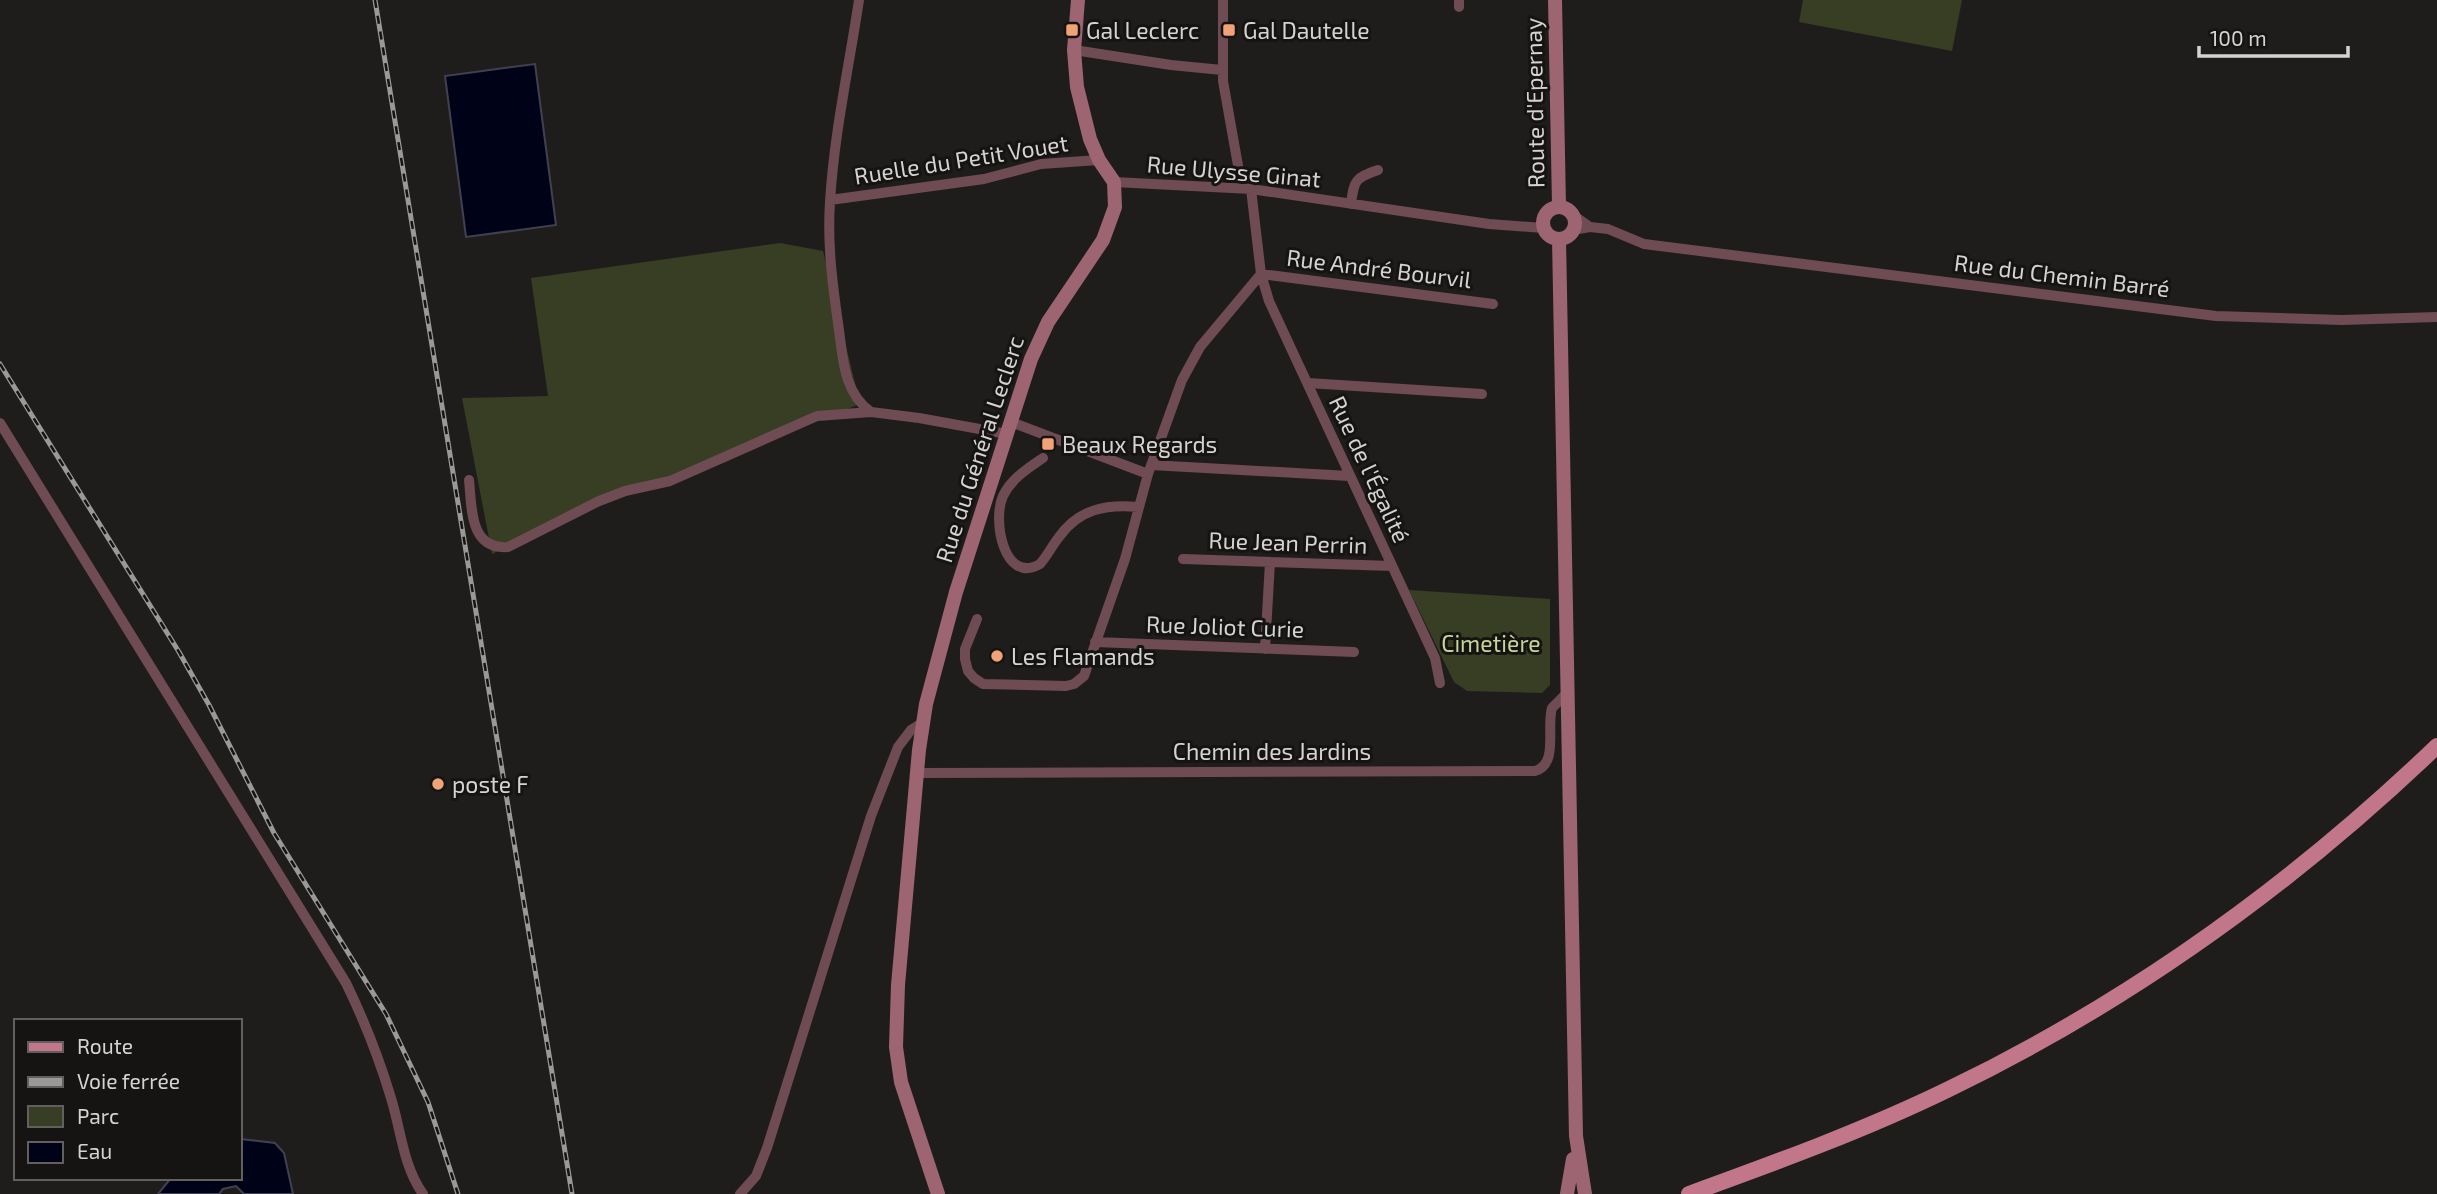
<svg xmlns="http://www.w3.org/2000/svg" width="2437" height="1194" viewBox="0 0 2437 1194" font-family="'Exo 2',sans-serif">
  <rect width="100%" height="100%" fill="#1f1d1b"/>
  <!-- green -->
  <path fill="#373e23" d="M1803,0H1962L1952,51L1799,22Z
    M780,243L823,251L860,404L557,523L492,554L462,398L548,396L531,278Z
    M1409,590L1550,599V685L1542,693L1467,691L1454,682Z"/>
  <!-- water -->
  <path fill="#000318" stroke="#404150" stroke-width="2" d="M535,64L556,225L466,237L445,76Z
    M240,1139L275,1143L284,1153L293,1194H244L236,1186L223,1189L219,1194H158L171,1178H240Z"/>
  <g fill="none" stroke-linecap="round" stroke-linejoin="round">
    <!-- street -->
    <path stroke="#6f4b53" stroke-width="10" d="M859,0C849,67 834,134 830,202C827,245 833,288 839,330C843,360 844,393 871,412
      M1223,0V81L1242,188
      M1459,0V7
      M1074,50L1171,65L1222,70
      M1114,182L1251,189L1489,224L1543,228
      M830,200L984,179L1041,164L1099,160
      M1351,204C1354,180 1355,178 1378,170
      M1590,227L1608,229L1644,244L2216,316L2342,320L2437,317
      M1573,230L1590,227L1573,215
      M1308,383L1482,394
      M1011,422L1148,474
      M0,423L346,983C364,1020 379,1058 391,1098C401,1130 403,1166 423,1194
      M1043,458C1027,469 1011,479 1003,496C992,520 1004,585 1040,564C1047,556 1052,546 1059,537C1079,509 1106,504 1138,507
      M1151,465L1349,476
      M469,480C472,507 469,550 508,547L599,501L625,491L670,481L817,416L871,412L919,418L1007,434
      M1183,559L1392,566
      M977,619L965,649V659L968,671L974,678L983,684L1066,686L1074,684L1084,676L1125,559L1148,474L1182,380L1200,347L1261,274L1251,189
      M1095,642L1354,652
      M1265,649L1270,562
      M1440,683L1435,658L1269,301L1261,274L1493,304
      M917,773L1535,771C1559,764 1546,727 1552,708L1567,693
      M740,1194L756,1176L767,1148L871,816L898,747L911,730L922,723"/>
    <!-- secondary -->
    <path stroke="#9d6471" stroke-width="14" d="M1555,0L1559,205
      M1543 223a16 16 0 1 1 32 0a16 16 0 1 1-32 0Z
      M1559,239L1576,1136L1585,1194
      M938,1194L901,1082L896,1047L898,985L919,750L926,704L956,592L1031,359L1048,322L1103,240L1115,207L1114,182L1099,160L1090,139L1077,87L1074,50L1078,0
      M1567,1194L1573,1159"/>
    <!-- primary -->
    <path stroke="#c17789" stroke-width="16" d="M1689,1194C1777,1162 1865,1130 1949,1089C2129,1002 2293,884 2437,746"/>
    <!-- rail casing -->
    <g stroke="#9b9997" stroke-width="5">
      <path id="rail" d="M375,0L572,1194
        M0,364L179,652L209,705L274,833L386,1014L428,1102L458,1194"/>
    </g>
    <!-- rail -->
    <use href="#rail" stroke="#161412" stroke-width="2.5" stroke-dasharray="8" stroke-linecap="butt"/>
  </g>
  <!-- markers -->
  <g fill="#f0a279" stroke="#161412" stroke-width="2.5">
    <rect x="1065" y="23" width="14" height="14" rx="3.5"/>
    <rect x="1222" y="23" width="14" height="14" rx="3.5"/>
    <rect x="1041" y="437" width="14" height="14" rx="3.5"/>
    <circle cx="997" cy="656" r="7"/>
    <circle cx="438" cy="784" r="7"/>
  </g>
  <g text-anchor="middle" dominant-baseline="central" stroke-width="6" stroke-linejoin="round" paint-order="stroke">
    <!-- poi labels -->
    <g font-size="23" fill="#d5d3d2" stroke="#161412" text-anchor="start">
      <text x="1086" y="30">Gal Leclerc</text>
      <text x="1243" y="30">Gal Dautelle</text>
      <text x="1062" y="444">Beaux Regards</text>
      <text x="1011" y="656">Les Flamands</text>
      <text x="452" y="784">poste F</text>
    </g>
    <!-- street labels -->
    <g font-size="23" fill="#d5d3d2" stroke="#161412">
      <text transform="translate(1534 103) rotate(-91)">Route d'Epernay</text>
      <text transform="translate(961 159) rotate(-9)">Ruelle du Petit Vouet</text>
      <text transform="translate(1234 171) rotate(5)">Rue Ulysse Ginat</text>
      <text transform="translate(1379 268) rotate(7)">Rue André Bourvil</text>
      <text transform="translate(2062 275) rotate(7)">Rue du Chemin Barré</text>
      <text transform="translate(979 449) rotate(-72)">Rue du Général Leclerc</text>
      <text transform="translate(1370 469) rotate(65)">Rue de l'Égalité</text>
      <text transform="translate(1288 542) rotate(2)">Rue Jean Perrin</text>
      <text transform="translate(1225 626) rotate(2)">Rue Joliot Curie</text>
      <text x="1272" y="751">Chemin des Jardins</text>
    </g>
    <!-- park labels -->
    <g font-size="23" fill="#c5d599" stroke="#161412">
      <text x="1491" y="643">Cimetière</text>
    </g>
  </g>
  <!-- legend -->
  <rect x="14" y="1019" width="228" height="161" fill="#161412" stroke="#62605f" stroke-width="2"/>
  <rect x="28" y="1042" width="35" height="10" fill="#c17789" stroke="#62605f" stroke-width="2"/>
  <text x="77" y="1054" font-size="21" fill="#d5d3d2">Route</text>
  <rect x="28" y="1077" width="35" height="10" fill="#9b9997" stroke="#62605f" stroke-width="2"/>
  <text x="77" y="1089" font-size="21" fill="#d5d3d2">Voie ferrée</text>
  <rect x="28" y="1106" width="35" height="21" fill="#373e23" stroke="#62605f" stroke-width="2"/>
  <text x="77" y="1124" font-size="21" fill="#d5d3d2">Parc</text>
  <rect x="28" y="1142" width="35" height="21" fill="#000318" stroke="#62605f" stroke-width="2"/>
  <text x="77" y="1159" font-size="21" fill="#d5d3d2">Eau</text>
  <!-- scale -->
  <path d="M2199 46v10h149v-10" fill="none" stroke="#d5d3d2" stroke-width="3.5"/>
  <text x="2210" y="46" font-size="21" fill="#d5d3d2" stroke="#161412" stroke-width="5" paint-order="stroke">100 m</text>
</svg>
